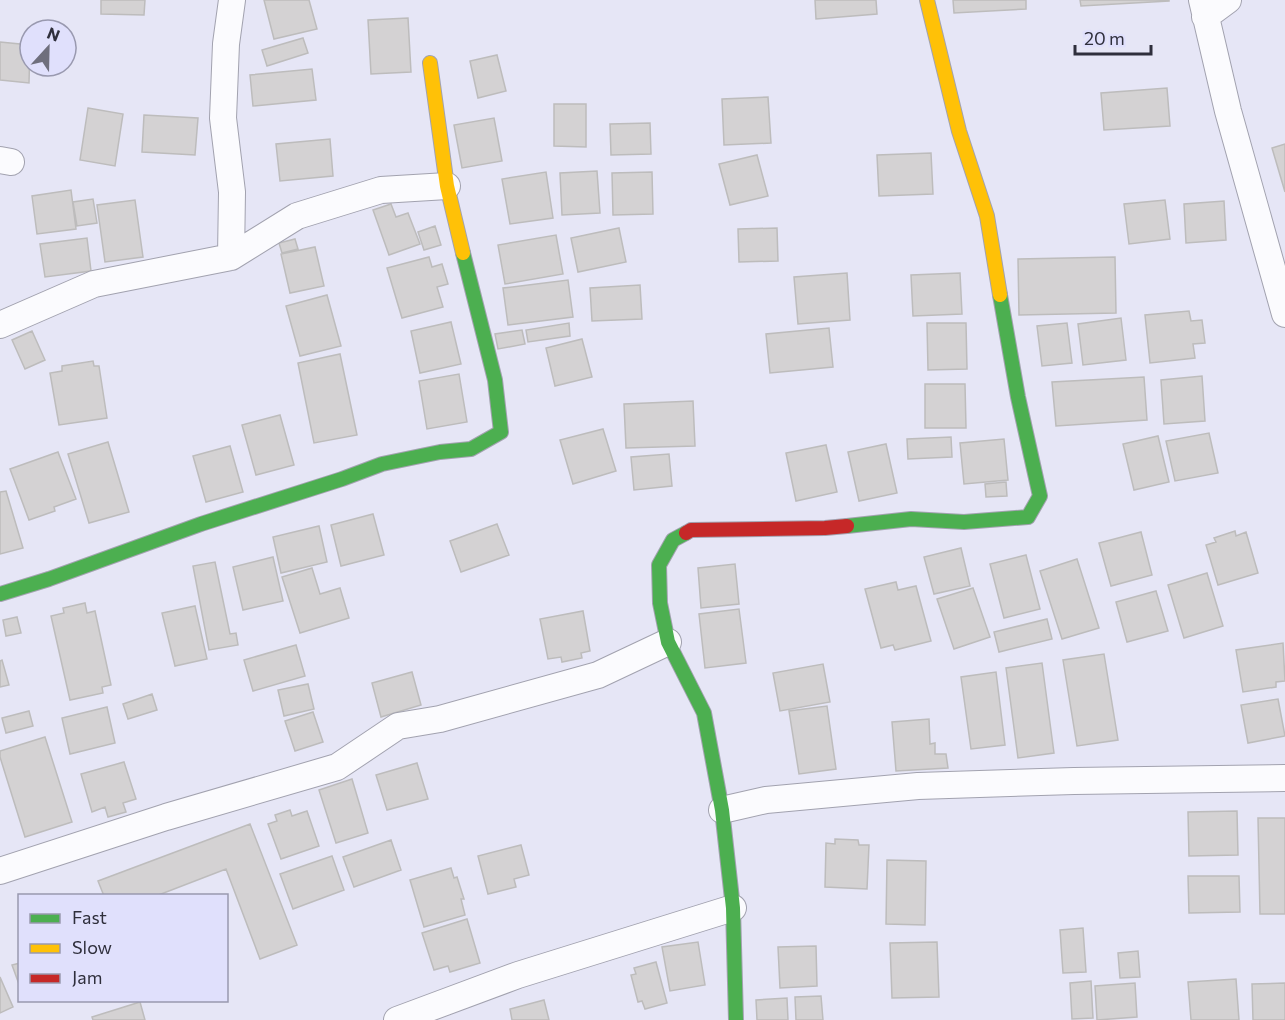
<svg xmlns="http://www.w3.org/2000/svg" width="1285" height="1020" viewBox="0 0 1285 1020" font-family="Commissioner,sans-serif">
  <rect width="100%" height="100%" fill="#e6e6f6"/>
  <!-- building -->
  <path fill="#d4d2d3" stroke="#bdbcbc" stroke-width="1.5" d="M101,0H145L144,15L101,14Z
    M264,0H309L317,29L274,39Z
    M815,0H876L877,14L816,19Z
    M953,0H1026V9L954,13Z
    M1080,0H1169V1L1081,6Z
    M408,18L411,72L371,74L368,20Z
    M303,38L308,53L267,66L262,50Z
    M0,42L30,45L29,83L0,80Z
    M497,55L506,91L478,98L470,61Z
    M312,69L316,100L253,106L250,75Z
    M1167,88L1170,126L1104,130L1101,93Z
    M768,97L771,143L724,145L722,99Z
    M554,104H586V147L554,146Z
    M88,108L123,114L115,166L80,160Z
    M144,115L198,118L195,155L142,152Z
    M494,118L502,161L462,168L454,125Z
    M650,123L651,154L611,155L610,124Z
    M330,139L333,176L280,181L276,144Z
    M1285,144V192L1272,148Z
    M931,153L933,194L879,196L877,155Z
    M757,155L768,196L730,205L719,164Z
    M597,171L600,213L562,215L560,173Z
    M546,172L553,218L510,224L502,179Z
    M652,172L653,214L613,215L612,173Z
    M71,190L76,229L37,234L32,196Z
    M93,199L97,223L77,226L73,202Z
    M135,200L143,257L105,262L97,205Z
    M1165,200L1170,239L1129,244L1124,204Z
    M1224,201L1226,240L1186,243L1184,204Z
    M391,204L396,217L408,213L420,244L389,255L373,210Z
    M435,226L441,245L424,250L418,232Z
    M619,228L626,262L578,272L571,238Z
    M777,228L778,261L739,262L738,229Z
    M556,235L563,274L505,284L498,245Z
    M87,238L91,271L45,277L40,244Z
    M295,239L298,249L282,253L279,243Z
    M315,247L324,286L290,293L281,254Z
    M429,257L432,267L442,264L448,284L437,287L443,307L402,318L387,268Z
    M1115,257L1116,313L1019,315L1018,259Z
    M847,273L850,320L798,324L794,277Z
    M960,273L962,314L913,316L911,275Z
    M568,280L573,317L508,325L503,288Z
    M640,285L642,319L592,321L590,288Z
    M327,295L341,346L300,356L286,306Z
    M1189,311L1191,321L1202,320L1205,343L1193,344L1195,358L1150,363L1145,315Z
    M1121,318L1126,360L1083,365L1078,324Z
    M451,322L461,364L420,373L411,331Z
    M569,323L570,336L528,342L526,330Z
    M927,323H966L967,369L928,370Z
    M1067,323L1072,363L1042,366L1037,326Z
    M829,328L833,367L770,373L766,334Z
    M522,330L525,344L498,349L495,334Z
    M32,331L45,360L25,369L12,340Z
    M582,339L592,377L555,386L546,348Z
    M340,354L357,435L314,443L298,363Z
    M93,361L94,366H99L107,418L59,425L50,373L62,371V366Z
    M459,374L467,422L427,429L419,381Z
    M1202,376L1205,421L1164,424L1161,380Z
    M1144,377L1147,420L1056,426L1052,382Z
    M925,384H965L966,428H925Z
    M693,401L695,446L626,448L624,404Z
    M280,415L294,465L256,475L242,425Z
    M603,429L616,471L573,484L560,440Z
    M1209,433L1218,473L1175,481L1166,441Z
    M1158,436L1169,482L1134,490L1123,444Z
    M951,437L952,457L908,459L907,439Z
    M1004,439L1008,480L964,484L960,443Z
    M108,442L129,512L89,523L68,454Z
    M886,444L897,493L859,501L848,452Z
    M826,445L837,492L796,501L786,453Z
    M230,446L243,492L206,502L193,456Z
    M58,452L76,499L54,507L55,511L29,520L10,469Z
    M669,454L672,486L634,490L631,457Z
    M1006,482L1007,496L986,497L985,484Z
    M6,491L23,548L0,554V492Z
    M373,514L384,555L341,566L331,525Z
    M497,524L509,555L461,572L450,541Z
    M319,526L327,562L281,573L273,537Z
    M1235,531L1236,536L1246,532L1258,573L1218,585L1206,545L1216,542L1214,538Z
    M1141,532L1152,575L1111,586L1099,543Z
    M961,548L970,586L934,594L924,557Z
    M1026,555L1040,609L1004,618L990,564Z
    M273,557L283,601L243,610L233,567Z
    M1077,559L1099,628L1062,639L1040,571Z
    M215,562L230,634L236,633L238,645L209,650L193,566Z
    M735,564L739,604L701,608L698,568Z
    M312,568L320,594L340,588L349,618L300,633L282,577Z
    M1207,573L1223,626L1184,638L1168,585Z
    M896,582L898,590L916,586L931,641L895,650L893,645L881,648L865,589Z
    M973,588L990,637L954,649L937,599Z
    M1156,591L1168,631L1127,642L1116,602Z
    M85,603L87,613L95,611L111,685L102,687L103,693L70,700L51,616L64,613L63,608Z
    M195,606L207,659L175,666L162,613Z
    M739,609L746,663L705,668L699,614Z
    M583,611L590,651L581,653L582,658L562,662L561,657L548,659L540,619Z
    M17,617L21,633L6,636L3,620Z
    M1047,619L1052,639L999,652L994,632Z
    M1283,643L1285,681L1276,682V687L1243,692L1236,650Z
    M296,645L305,676L253,691L244,660Z
    M1104,654L1118,740L1077,746L1063,660Z
    M2,660L9,685L0,687V661Z
    M1042,663L1054,753L1018,758L1006,668Z
    M823,664L830,702L780,711L773,673Z
    M412,672L421,705L381,717L372,683Z
    M996,672L1005,745L971,749L961,677Z
    M308,684L314,709L284,716L278,690Z
    M152,694L157,710L128,719L123,704Z
    M1278,699L1285,736L1248,743L1241,705Z
    M827,706L836,769L799,774L789,711Z
    M107,707L115,743L70,754L62,718Z
    M29,711L33,726L6,733L2,718Z
    M313,712L323,742L295,751L285,721Z
    M929,719L930,744L935,743V754H946L948,768L896,771L892,722Z
    M45,737L72,822L25,837L0,757V751Z
    M124,762L136,799L123,803L126,812L108,817L105,807L92,812L81,774Z
    M417,763L428,799L387,810L376,775Z
    M352,779L368,833L336,843L319,790Z
    M290,810L292,816L307,811L319,846L281,859L268,824L277,821L275,815Z
    M1237,811L1238,855L1189,856L1188,812Z
    M1258,818H1285V914H1260Z
    M250,824L297,945L260,959L226,869L156,896H104L98,881Z
    M835,839L858,840L859,845H869L867,889L825,887L826,843L835,844Z
    M391,840L401,870L354,887L343,857Z
    M521,845L529,875L514,879L516,887L488,894L478,856Z
    M332,856L344,890L293,909L280,874Z
    M887,860L926,861L925,925L886,924Z
    M451,868L454,878L457,877L464,899H461L465,915L424,927L410,880Z
    M1188,876H1239L1240,912L1189,913Z
    M467,919L480,963L450,972L448,966L434,970L422,933Z
    M1083,928L1086,972L1063,973L1060,930Z
    M698,942L705,985L670,991L662,947Z
    M937,942L939,997L892,998L890,943Z
    M816,946L817,986L780,988L778,947Z
    M1138,951L1140,977L1120,978L1118,953Z
    M656,962L667,1003L645,1009L642,1001L638,1002L631,975L636,974L634,968Z
    M20,963V987L12,965Z
    M0,977L13,1007L0,1013Z
    M1236,979L1239,1020H1191L1188,982Z
    M1091,981L1093,1018L1072,1019L1070,983Z
    M1135,983L1137,1017L1097,1020L1095,986Z
    M1285,983V1020H1253L1252,984Z
    M821,996L823,1020H796L795,997Z
    M787,998L788,1020H757L756,1000Z
    M544,1000L549,1020H512L510,1009Z
    M140,1002L145,1020H93L92,1017Z"/>
  <g fill="none" stroke-linecap="round" stroke-linejoin="round">
    <!-- street casing -->
    <g stroke="#a2a2af" stroke-width="28">
      <path id="street" d="M1202,0L1228,111L1285,314
        M1205,17L1228,0
        M0,160L11,162
        M231,257L232,192L223,118L226,44L232,0
        M0,325L94,284L231,257L297,216L381,190L447,186
        M722,810L766,800L918,786L1074,781L1285,778
        M0,871L166,817L337,767L398,726L440,719L598,675L668,642
        M397,1020L518,975L733,908"/>
    </g>
    <!-- fast casing -->
    <g stroke="#a2a2af" stroke-width="16">
      <path id="fast" d="M847,526L911,519L964,522L1028,517L1040,496L1018,397L1000,295
        M686,533L673,540L659,565L660,603L668,642L704,713L722,810L733,908L736,1020
        M0,594L49,579L201,524L342,479L382,464L440,452L471,449L501,432L495,380L463,253"/>
    </g>
    <!-- slow casing -->
    <g stroke="#a2a2af" stroke-width="16">
      <path id="slow" d="M927,0L959,131L987,216L1000,295
        M430,63L447,186L463,253"/>
    </g>
    <!-- jam casing -->
    <g stroke="#a2a2af" stroke-width="16">
      <path id="jam" d="M686,533L691,530L825,528L847,526"/>
    </g>
    <!-- street -->
    <use href="#street" stroke="#fbfbfe" stroke-width="26"/>
    <!-- fast -->
    <use href="#fast" stroke="#4caf50" stroke-width="14"/>
    <!-- slow -->
    <use href="#slow" stroke="#ffc107" stroke-width="14"/>
    <!-- jam -->
    <use href="#jam" stroke="#c62828" stroke-width="14"/>
  </g>
  <!-- legend -->
  <rect x="18" y="894" width="210" height="108" fill="#e0e0fc" stroke="#9999af" stroke-width="1.5"/>
  <rect x="30" y="914" width="30" height="9" fill="#4caf50" stroke="#9999af" stroke-width="1.5"/>
  <text x="72" y="924" font-size="18" fill="#2f2f3c">Fast</text>
  <rect x="30" y="944" width="30" height="9" fill="#ffc107" stroke="#9999af" stroke-width="1.5"/>
  <text x="72" y="954" font-size="18" fill="#2f2f3c">Slow</text>
  <rect x="30" y="974" width="30" height="9" fill="#c62828" stroke="#9999af" stroke-width="1.5"/>
  <text x="72" y="984" font-size="18" fill="#2f2f3c">Jam</text>
  <!-- north arrow -->
  <g transform="translate(48 48) rotate(22)"><circle r="28" fill="#e0e0fc" stroke="#9999af" stroke-width="1.5"/>
  <path d="M0-4.5L10 22L0 15L-10 22Z" fill="#6f6f7d"/>
  <text y="-9" font-size="16" font-weight="bold" text-anchor="middle" fill="#2f2f3c">N</text>
  </g>
  <!-- scale -->
  <path d="M1075 45v9h76v-9" fill="none" stroke="#2f2f3c" stroke-width="3"/>
  <text x="1084" y="45" font-size="18" fill="#2f2f3c" stroke="#e0e0fc" stroke-width="4.5" paint-order="stroke">20 m</text>
</svg>
